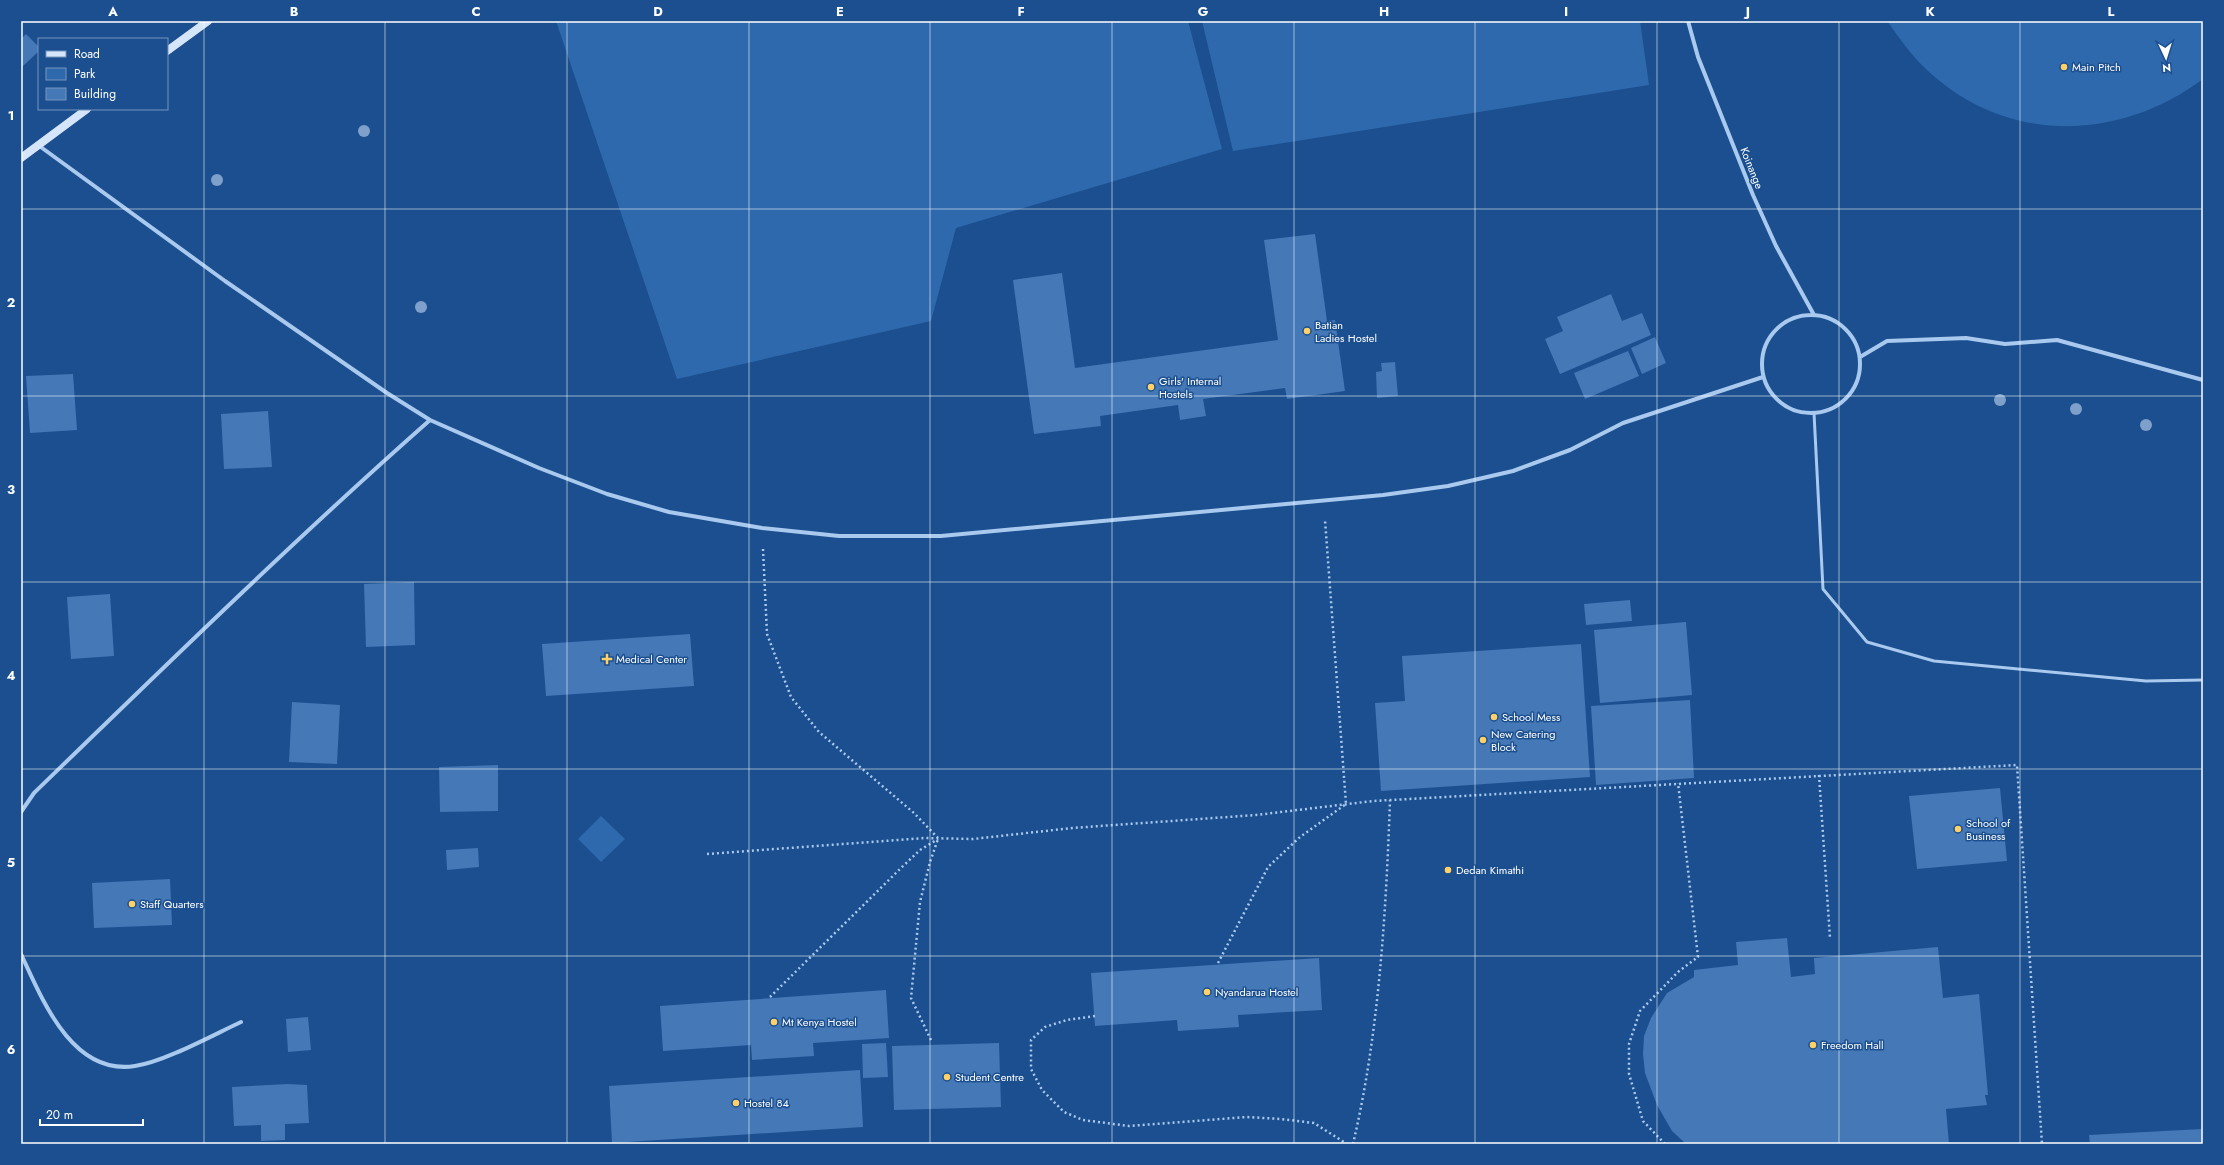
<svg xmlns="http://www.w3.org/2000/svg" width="2224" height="1165" viewBox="0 0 2224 1165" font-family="Jost,sans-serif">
  <rect width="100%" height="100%" fill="#1b4f8f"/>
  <!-- green -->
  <path fill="#2e69ad" d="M556,21H1188L1222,149L956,228L931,321L677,379Z
    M1202,21H1640L1649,85L1233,151Z
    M1887,21H2203V79C2123,139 2015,145 1936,78C1916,62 1902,42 1887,21Z
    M601,816L625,839L601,862L578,839Z"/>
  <!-- building -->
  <path fill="#4478b7" d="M26,34L39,47V51L21,68V39Z
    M1315,234L1327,321L1335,320L1345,391L1287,399L1285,388L1203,399L1206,416L1180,420L1178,405L1100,416L1101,426L1034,434L1013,280L1062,273L1075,368L1278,340L1264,240Z
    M1611,294L1622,321L1642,313L1651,335L1560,374L1545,339L1563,331L1557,317Z
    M1655,337L1666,363L1642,374L1631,348Z
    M1628,351L1639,376L1585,399L1574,373Z
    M1395,362L1398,396L1377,398L1376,372L1382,371L1381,363Z
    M73,374L77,430L30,433L26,376Z
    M268,411L272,467L224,469L221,414Z
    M414,582L415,645L366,647L364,584Z
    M110,594L114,656L71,659L67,597Z
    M1630,600L1632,621L1586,625L1584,604Z
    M1686,622L1692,695L1600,703L1594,630Z
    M690,634L694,686L546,696L542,644Z
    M1581,644L1590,777L1381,791L1375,703L1405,701L1402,656Z
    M1690,700L1694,778L1596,785L1591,706Z
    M292,702L340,705L337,764L289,762Z
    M498,765V811L440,812L439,767Z
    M2000,788L2007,861L1917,869L1909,796Z
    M478,848L479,867L447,870L446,850Z
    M170,879L172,925L94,928L92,883Z
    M1787,938L1791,977L1815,974L1814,958L1938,947L1943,998L1979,994L1988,1095H1985L1987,1105L1946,1109L1949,1144H1686L1672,1131L1657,1105L1645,1073L1643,1054L1644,1036L1651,1018L1667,993L1694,977V970L1738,965L1736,942Z
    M1319,958L1322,1010L1238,1015L1239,1027L1178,1031L1177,1020L1095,1026L1091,973Z
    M886,990L889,1038L813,1043L814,1056L752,1060L751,1045L663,1051L660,1006Z
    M308,1017L311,1050L288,1052L286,1019Z
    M886,1043L888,1077L863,1078L862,1044Z
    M999,1043L1001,1107L894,1110L892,1046Z
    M860,1070L863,1127L612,1143L609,1086Z
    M288,1084L307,1085L309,1123L285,1124V1140L261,1141V1125L234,1126L232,1087Z
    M2202,1129L2203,1144H2090L2089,1135Z"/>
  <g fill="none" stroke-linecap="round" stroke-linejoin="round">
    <!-- path -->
    <path stroke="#a9c9ee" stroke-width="2.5" stroke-dasharray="2 3" stroke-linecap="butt" d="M763,549L767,634L791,697L819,732L914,813L938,838
      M1819,775L1830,938
      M707,854L925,838L973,839L1072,828L1256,815L1373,801L2017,765L2042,1144
      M1218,963L1268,867L1300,837L1346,804L1325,520
      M770,997L901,868L920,850L938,839
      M1095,1016L1067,1020L1045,1027L1031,1040V1069L1042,1090L1064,1112L1083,1120L1129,1126L1247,1117L1281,1119L1314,1123L1347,1144
      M931,1040L911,998L920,902L930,862L938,839
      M1353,1144C1379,1034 1386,913 1390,800
      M1665,1144L1643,1121L1629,1074V1044L1640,1011L1678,972L1698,957L1678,783"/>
    <!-- lane -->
    <path stroke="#a9c9ee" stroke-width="3" d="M1814,413L1823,589L1867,642L1934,661L2146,681L2203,680"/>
    <!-- street -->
    <path stroke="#a9c9ee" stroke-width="4" d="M1688,21L1698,57L1753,195L1776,246L1814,315
      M38,145L225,281L387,393L430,420L539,468L607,494L669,512L762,528L839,536H941L1383,495L1448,486L1513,471L1570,450L1623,423L1763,377
      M1762 364a49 49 0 1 1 98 0a49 49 0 1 1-98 0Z
      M1860,357L1887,341L1966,338L2005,344L2057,340L2203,380
      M21,812L34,793C164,667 294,540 430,420
      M21,954C42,999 72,1076 135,1066C164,1062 213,1035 241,1022"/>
    <!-- secondary -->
    <path stroke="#d6e6fa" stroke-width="8" d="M167,51L208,21
      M21,158L87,109"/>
  </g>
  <!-- trees -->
  <g fill="#7ea0ca">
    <circle cx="364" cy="131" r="6"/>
    <circle cx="217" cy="180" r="6"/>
    <circle cx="421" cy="307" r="6"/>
    <circle cx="2000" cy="400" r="6"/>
    <circle cx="2076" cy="409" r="6"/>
    <circle cx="2146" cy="425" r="6"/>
  </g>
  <!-- grid -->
  <path fill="none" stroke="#fff" stroke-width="1" stroke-opacity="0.55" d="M204,21V1144M385,21V1144M567,21V1144M749,21V1144M930,21V1144M1112,21V1144M1294,21V1144M1475,21V1144M1657,21V1144M1839,21V1144M2020,21V1144M21,209H2203M21,396H2203M21,582H2203M21,769H2203M21,956H2203"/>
  <!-- markers -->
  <g fill="#ffd166" stroke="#1b4f8f" stroke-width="1.5">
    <circle cx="2064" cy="67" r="4"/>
    <circle cx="1307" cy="331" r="4"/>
    <circle cx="1151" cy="387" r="4"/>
    <path d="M605 653h4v4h4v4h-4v4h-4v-4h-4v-4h4z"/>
    <circle cx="1494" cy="717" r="4"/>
    <circle cx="1483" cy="740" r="4"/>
    <circle cx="1958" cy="829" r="4"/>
    <circle cx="1448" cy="870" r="4"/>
    <circle cx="132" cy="904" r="4"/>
    <circle cx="1207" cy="992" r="4"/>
    <circle cx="774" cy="1022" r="4"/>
    <circle cx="1813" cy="1045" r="4"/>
    <circle cx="947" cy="1077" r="4"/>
    <circle cx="736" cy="1103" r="4"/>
  </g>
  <g text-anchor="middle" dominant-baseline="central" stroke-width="3" stroke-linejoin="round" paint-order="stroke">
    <!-- poi labels -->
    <g font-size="11" fill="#fff" stroke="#1b4f8f" text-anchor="start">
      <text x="2072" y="67">Main Pitch</text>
      <text x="1315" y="325">Batian<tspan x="1315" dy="13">Ladies Hostel</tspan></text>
      <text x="1159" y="381">Girls' Internal<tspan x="1159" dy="13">Hostels</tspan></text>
      <text x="616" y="659">Medical Center</text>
      <text x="1502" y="717">School Mess</text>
      <text x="1491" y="734">New Catering<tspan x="1491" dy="13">Block</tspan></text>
      <text x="1966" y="823">School of<tspan x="1966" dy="13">Business</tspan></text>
      <text x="1456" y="870">Dedan Kimathi</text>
      <text x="140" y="904">Staff Quarters</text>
      <text x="1215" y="992">Nyandarua Hostel</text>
      <text x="782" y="1022">Mt Kenya Hostel</text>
      <text x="1821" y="1045">Freedom Hall</text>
      <text x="955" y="1077">Student Centre</text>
      <text x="744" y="1103">Hostel 84</text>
    </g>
    <!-- street labels -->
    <g font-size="11" fill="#fff" stroke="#1b4f8f">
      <text transform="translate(1752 168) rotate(68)">Koinange</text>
    </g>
  </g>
  <!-- border -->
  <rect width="2224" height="1165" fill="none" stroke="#1b4f8f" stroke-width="44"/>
  <!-- legend -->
  <rect x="38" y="38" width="130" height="72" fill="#1b4f8f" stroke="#7695bc"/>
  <rect x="46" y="51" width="20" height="6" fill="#d6e6fa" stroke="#7695bc"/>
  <text x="74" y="58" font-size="12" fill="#ffffff">Road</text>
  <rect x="46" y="68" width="20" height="12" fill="#2e69ad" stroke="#7695bc"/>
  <text x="74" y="78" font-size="12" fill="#ffffff">Park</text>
  <rect x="46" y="88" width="20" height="12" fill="#4478b7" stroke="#7695bc"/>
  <text x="74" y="98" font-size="12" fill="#ffffff">Building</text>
  <!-- north arrow -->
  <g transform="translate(2166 58) rotate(176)" stroke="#1b4f8f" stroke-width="3" paint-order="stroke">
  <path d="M0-3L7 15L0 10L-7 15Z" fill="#ffffff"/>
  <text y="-6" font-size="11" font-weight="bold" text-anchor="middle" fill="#ffffff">N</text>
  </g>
  <!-- scale -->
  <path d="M40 1119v6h103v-6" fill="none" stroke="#ffffff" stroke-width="2"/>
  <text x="46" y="1119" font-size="12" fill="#ffffff" stroke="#1b4f8f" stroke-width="3" paint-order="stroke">20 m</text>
  <rect x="22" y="22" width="2180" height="1121" fill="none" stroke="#fff" stroke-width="1.5"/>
  <g font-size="13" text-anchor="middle" font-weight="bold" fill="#fff">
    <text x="113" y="16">A</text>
    <text x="294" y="16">B</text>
    <text x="476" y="16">C</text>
    <text x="658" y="16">D</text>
    <text x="840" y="16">E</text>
    <text x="1021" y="16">F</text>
    <text x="1203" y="16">G</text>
    <text x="1384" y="16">H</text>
    <text x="1566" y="16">I</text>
    <text x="1748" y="16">J</text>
    <text x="1930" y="16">K</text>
    <text x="2111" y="16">L</text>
    <text x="11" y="120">1</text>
    <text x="11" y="307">2</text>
    <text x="11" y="494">3</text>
    <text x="11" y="680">4</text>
    <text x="11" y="867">5</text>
    <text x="11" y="1054">6</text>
  </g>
</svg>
